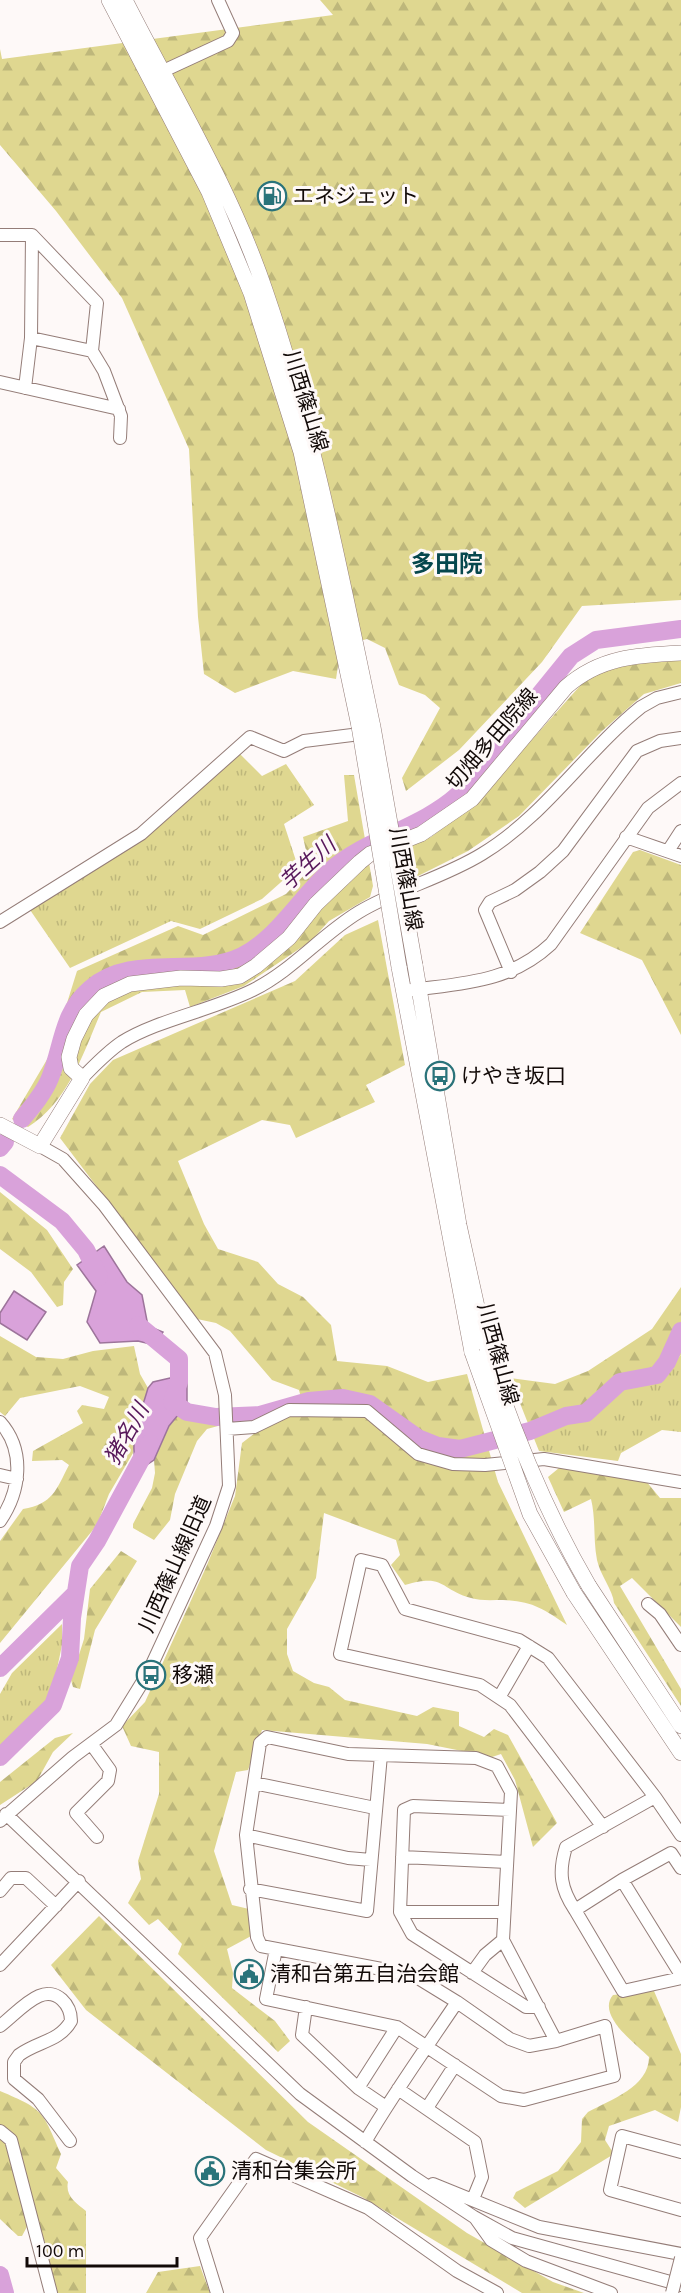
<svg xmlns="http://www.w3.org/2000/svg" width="681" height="2293" viewBox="0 0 681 2293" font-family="Karla,'Noto Sans JP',sans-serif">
  <defs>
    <pattern id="grass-tufts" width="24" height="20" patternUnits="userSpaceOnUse" patternTransform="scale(1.5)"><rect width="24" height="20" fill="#dfd790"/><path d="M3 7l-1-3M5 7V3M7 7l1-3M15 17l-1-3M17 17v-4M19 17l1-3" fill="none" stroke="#beb77b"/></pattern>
    <pattern id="forest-firs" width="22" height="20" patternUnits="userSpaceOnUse" patternTransform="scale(1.5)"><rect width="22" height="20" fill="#dfd790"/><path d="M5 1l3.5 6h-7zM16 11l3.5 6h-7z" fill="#beb77b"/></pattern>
  </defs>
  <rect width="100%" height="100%" fill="#fef9f8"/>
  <!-- grass -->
  <path fill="url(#grass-tufts)" d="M236,750L262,776L286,764L314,805L284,824L298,867L262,899L200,929L171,921L70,968L28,907L173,815Z
    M681,1355V1432L662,1430L621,1453L618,1461L539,1451L533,1436L599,1409L620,1385L654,1379Z
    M62,1624V1645L51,1698L0,1752V1694L12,1673Z"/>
  <!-- forest -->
  <path fill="url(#forest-firs)" d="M320,0H681V600L582,606L542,662L459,750L406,791L402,778L440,708L425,695L399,685L385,648L367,639L341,646L336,679L293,671L235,693L204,674L198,617L189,449L122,298L56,211L0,145V49L2,59L333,15Z
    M681,659V683L644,694L602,731L519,816L468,851L414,878L407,844L431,837L478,800L587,678L618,663Z
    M344,775H354L373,886L370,897L329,921L311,941L244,986L190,1007L185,990L142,992L101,1012C83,1054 68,1102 28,1127L12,1119L52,1051L77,971L178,926L203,935L286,894L310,869L303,837L348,821Z
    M640,850L681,865V1035L642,960L580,933L633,852Z
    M378,920L405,1065L366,1085L375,1102L296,1138L290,1125L262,1120L178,1161L204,1224L218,1249L258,1262L278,1284L303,1297L331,1325L337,1361L387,1366L428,1382L467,1374L498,1482L567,1625C544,1609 532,1601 503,1600C493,1600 480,1601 471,1598C439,1589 445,1573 405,1585L391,1565L400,1555L396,1540L324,1513L316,1578L287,1629V1654L293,1671L314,1683L329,1687L345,1700L417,1716L433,1707L459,1712V1726L484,1737L494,1729L508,1735L557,1823L533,1847L515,1780L501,1754L492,1757L427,1744L262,1730L248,1770L236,1772L214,1851L232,1905L249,1909L253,1935L227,1949L233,1973L232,1988L275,2021L290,2041L278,2052L178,1954L182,1944L158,1919L149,1925L128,1903L141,1879L138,1861L159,1794V1752L131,1746L122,1726L145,1702L207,1565L235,1496L242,1443L301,1398L299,1390L272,1380L230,1331L216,1323L197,1319L60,1138L90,1084L113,1060L295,981L345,935Z
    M0,1192L47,1230L73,1269L64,1282L63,1305L57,1307L31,1272L0,1249Z
    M681,1287V1355L654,1379L620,1385L599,1409L533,1436L510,1378L555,1384L588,1371L652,1329Z
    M0,1336L36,1357L63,1359L93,1351L134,1346L140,1374L148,1388L133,1453L109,1494L97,1525L0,1643V1541L23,1509C53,1504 56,1490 69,1465L62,1460L32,1461L33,1451L83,1423L77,1411L82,1405L104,1409L109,1397L80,1386L20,1398L5,1416L0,1412Z
    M187,1404L214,1410L220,1422L218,1426L207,1429L197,1441L175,1494L170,1520L154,1540L133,1528V1524L152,1488L155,1473L154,1460L169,1426Z
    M559,1468L646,1481L660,1498H681V1627L632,1578L620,1586L681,1689V1706L614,1603C613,1590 600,1575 597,1560C593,1540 596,1519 591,1499L564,1512L548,1477Z
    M121,1551L137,1561L95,1630L80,1689L73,1687L71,1680L84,1639L90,1589Z
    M73,1733L53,1752L37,1781L0,1805V1782L55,1738Z
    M99,1916L308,2122L467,2233L553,2282L584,2293H522L362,2197L266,2150L86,2010L51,1965Z
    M654,1991L681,2054V2107L678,2122L655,2110L609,2126L605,2140L614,2154L525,2208L513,2198L516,2192L558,2171L581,2142L582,2119L588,2112C610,2100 649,2087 649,2057C636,2044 596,2015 613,1995Z
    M0,2091C45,2110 42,2111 61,2154L56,2168L68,2182C65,2196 76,2203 86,2211V2293H44L48,2272L45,2242L29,2223L22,2236H18L0,2219Z
    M200,2266L210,2293H146L158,2272Z"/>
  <!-- water -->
  <path fill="#d9a2da" stroke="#9d749b" stroke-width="1.5" d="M104,1246L127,1282L142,1295L148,1326L163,1332L154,1345L138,1341L100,1343L87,1322L96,1291L77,1265Z
    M14,1291L46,1312L27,1340L0,1323V1313Z
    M170,1378L187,1380V1404L169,1426L154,1460L139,1470C126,1447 141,1413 148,1388L153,1382Z"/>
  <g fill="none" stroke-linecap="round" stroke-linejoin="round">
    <!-- river -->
    <path stroke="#d9a2da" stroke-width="18" d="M22,1119C32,1107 44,1093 50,1078C63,1046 62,1013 90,989C132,952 194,979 242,956C278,938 300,898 330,871C367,838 420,829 458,795L571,656L596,640L681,629
      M0,1148L5,1142
      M0,1175L62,1221L86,1250L99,1277
      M138,1325L179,1359V1382L172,1401
      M172,1402L187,1412L216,1417L260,1415L309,1401L343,1398L370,1404L418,1438L438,1446L460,1449L530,1431L566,1416L586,1413L620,1382L657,1375L667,1362L681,1331
      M0,1668L74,1595
      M0,1757L53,1705L70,1658L72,1618L80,1566L97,1541L150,1443
      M0,2275L5,2293"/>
    <!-- minor casing -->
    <g stroke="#947d78" stroke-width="14">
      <path id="minor" d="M161,72L228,41L233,33L218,0
        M0,235H32L97,303L92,351L104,371L121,416L120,438
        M31,338L92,351
        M0,382L119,409
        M25,388L31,338L32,235
        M626,837L681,856
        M668,851L681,831
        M0,922L141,834L250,737L284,751L304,741L360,734
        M511,972L485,910L490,902L515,890L540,872L563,851L637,751L660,741L681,738
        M405,991C460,983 508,984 551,944L648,808L681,783
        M82,1078C95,1065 107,1052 122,1042C157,1020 213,1010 253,990C293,970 321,935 359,912C397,889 443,878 482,854C545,816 585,752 641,707L657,698L681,692
        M0,1422C26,1451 20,1492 0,1521
        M227,1429L254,1427L289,1410L367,1411L418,1454L453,1464L485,1465L544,1459L681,1482
        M0,1475L17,1479
        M648,1604L660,1614L681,1645
        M500,1696L529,1646
        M92,1745L110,1770L108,1781L76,1813L97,1837
        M254,1783L375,1808
        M655,1797L681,1835
        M510,1810L413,1806L404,1810L400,1912L412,1934L526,2007H539
        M6,1814L300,2094L412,2176L474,2217L512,2238L681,2285
        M0,1821L73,1757L116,1725L148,1673L216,1526L229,1486L225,1395L215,1353L104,1205L63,1159L40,1146
        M246,1835L348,1858L371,1860
        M402,1857L507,1862
        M681,1868L671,1853L622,1880L575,1910L623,1991L681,1978
        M622,1880L681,1975
        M250,1889L367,1911L381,1755
        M0,1891L11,1878H26L56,1906
        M575,1910C561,1889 558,1873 566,1847L655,1797L548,1658L519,1640L405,1609L382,1565L361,1560L340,1654L480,1685L510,1705L603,1827
        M400,1912H504
        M276,1949L266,1999L397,2027L501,2096L524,2100L614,2076L605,2026L556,2041L503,1940L511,1792L497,1766L476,1758L348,1754L267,1737L260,1743L246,1835L257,1937L261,1946L413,1975L457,2002C426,2048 393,2094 365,2142
        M0,1965L79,1881
        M472,1973L485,1955L503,1940
        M457,2002L510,2039L529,2046L556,2041
        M306,2007L302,2035L358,2088L386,2107
        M0,2026C12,2017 25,2002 39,1996C57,1988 71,2005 71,2021C59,2042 38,2041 19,2055L14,2062V2079L38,2099L70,2141
        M358,2088L397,2027
        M398,2089L475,2142L482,2177L473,2199
        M427,2108L455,2065
        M0,2131L11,2140L51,2293
        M681,2152L622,2136L610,2190L681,2210
        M433,2184L539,2227L681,2254
        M476,2219L491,2240L526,2261L611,2293
        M217,2293L200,2238L256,2159L368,2208L457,2271L497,2293"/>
    </g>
    <!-- major casing -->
    <g stroke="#947d78" stroke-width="16">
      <path id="major" d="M109,0L209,192L251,293L301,452L359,726
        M125,0C173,95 231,189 265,290C314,432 342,580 373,727
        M415,965L459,1225L487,1352
        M399,967L472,1352
        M0,1125L40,1146L82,1078L71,1068L69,1057L74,1039L86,1015L104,996L130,984L181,978L221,979L240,976L256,966L289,938L316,904L360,862L370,854L421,834L472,799L566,687C600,657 637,655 681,653
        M589,1586L681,1726
        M574,1593L681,1753"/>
    </g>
    <!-- minor -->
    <use href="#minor" stroke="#fff" stroke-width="12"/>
    <!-- major -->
    <use href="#major" stroke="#fff" stroke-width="15"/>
    <!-- minor-bridge casing -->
    <g stroke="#947d78" stroke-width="14" stroke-linecap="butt">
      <path id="minor-bridge" d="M672,2293L681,2258"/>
    </g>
    <!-- major-bridge casing -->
    <g stroke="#947d78" stroke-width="16" stroke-linecap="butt">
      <path id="major-bridge" d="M359,726L399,967
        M373,727L415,965
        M472,1352L530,1514L574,1593
        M487,1352C514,1434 545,1511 589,1586"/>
    </g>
    <!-- minor-bridge -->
    <use href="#minor-bridge" stroke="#fff" stroke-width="12"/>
    <!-- major-bridge -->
    <use href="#major-bridge" stroke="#fff" stroke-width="15"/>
  </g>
  <!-- icons -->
  <defs>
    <g id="fuel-ring" transform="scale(1.5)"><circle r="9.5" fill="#fef9f8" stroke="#2a737a" stroke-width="1.5"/><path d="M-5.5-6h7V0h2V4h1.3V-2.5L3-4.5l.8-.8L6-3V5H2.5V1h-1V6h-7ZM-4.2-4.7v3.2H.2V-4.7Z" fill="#2a737a"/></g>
    <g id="bus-ring" transform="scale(1.5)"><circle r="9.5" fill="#fef9f8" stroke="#2a737a" stroke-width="1.5"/><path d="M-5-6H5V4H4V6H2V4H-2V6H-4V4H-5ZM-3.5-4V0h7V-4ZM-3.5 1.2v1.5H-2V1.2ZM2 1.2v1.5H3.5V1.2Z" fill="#2a737a"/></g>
    <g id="civic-ring" transform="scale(1.5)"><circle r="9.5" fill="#fef9f8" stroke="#2a737a" stroke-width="1.5"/><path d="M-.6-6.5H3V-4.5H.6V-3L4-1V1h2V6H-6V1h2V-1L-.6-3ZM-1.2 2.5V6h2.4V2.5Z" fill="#2a737a"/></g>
  </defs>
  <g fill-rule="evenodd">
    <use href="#fuel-ring" x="272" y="196"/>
    <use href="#bus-ring" x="440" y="1076"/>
    <use href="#bus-ring" x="151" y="1675"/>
    <use href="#civic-ring" x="249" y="1974"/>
    <use href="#civic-ring" x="210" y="2171"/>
  </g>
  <g text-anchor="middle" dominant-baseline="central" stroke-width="6" stroke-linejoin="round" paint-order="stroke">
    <!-- poi labels -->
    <g font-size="21" fill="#120a08" stroke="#fef9f8" text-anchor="start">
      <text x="293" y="196">エネジェット</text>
      <text x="461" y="1076">けやき坂口</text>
      <text x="172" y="1675">移瀬</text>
      <text x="270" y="1974">清和台第五自治会館</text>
      <text x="231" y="2171">清和台集会所</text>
    </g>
    <!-- street labels -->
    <g font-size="21" fill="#120a08" stroke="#fef9f8">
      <text transform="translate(306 401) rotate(73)">川西篠山線</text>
      <text transform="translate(492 739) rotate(-49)">切畑多田院線</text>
      <text transform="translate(406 879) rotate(80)">川西篠山線</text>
      <text transform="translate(498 1354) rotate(75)">川西篠山線</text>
      <text transform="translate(175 1564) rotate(-66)">川西篠山線旧道</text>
    </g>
    <!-- water labels -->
    <g font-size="22" font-style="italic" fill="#58185b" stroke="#fef9f8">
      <text transform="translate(308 864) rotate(-42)">芋生川</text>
      <text transform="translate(127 1434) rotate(-61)">猪名川</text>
    </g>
    <!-- quarter labels -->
    <g font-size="24" font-weight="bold" fill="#06474d" stroke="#fef9f8">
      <text x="447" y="564">多田院</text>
    </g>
  </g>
  <!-- scale -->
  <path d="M27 2257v9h150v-9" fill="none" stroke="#120a08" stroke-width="3"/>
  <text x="36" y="2257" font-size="18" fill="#120a08" stroke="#fef9f8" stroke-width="4.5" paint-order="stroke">100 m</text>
</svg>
